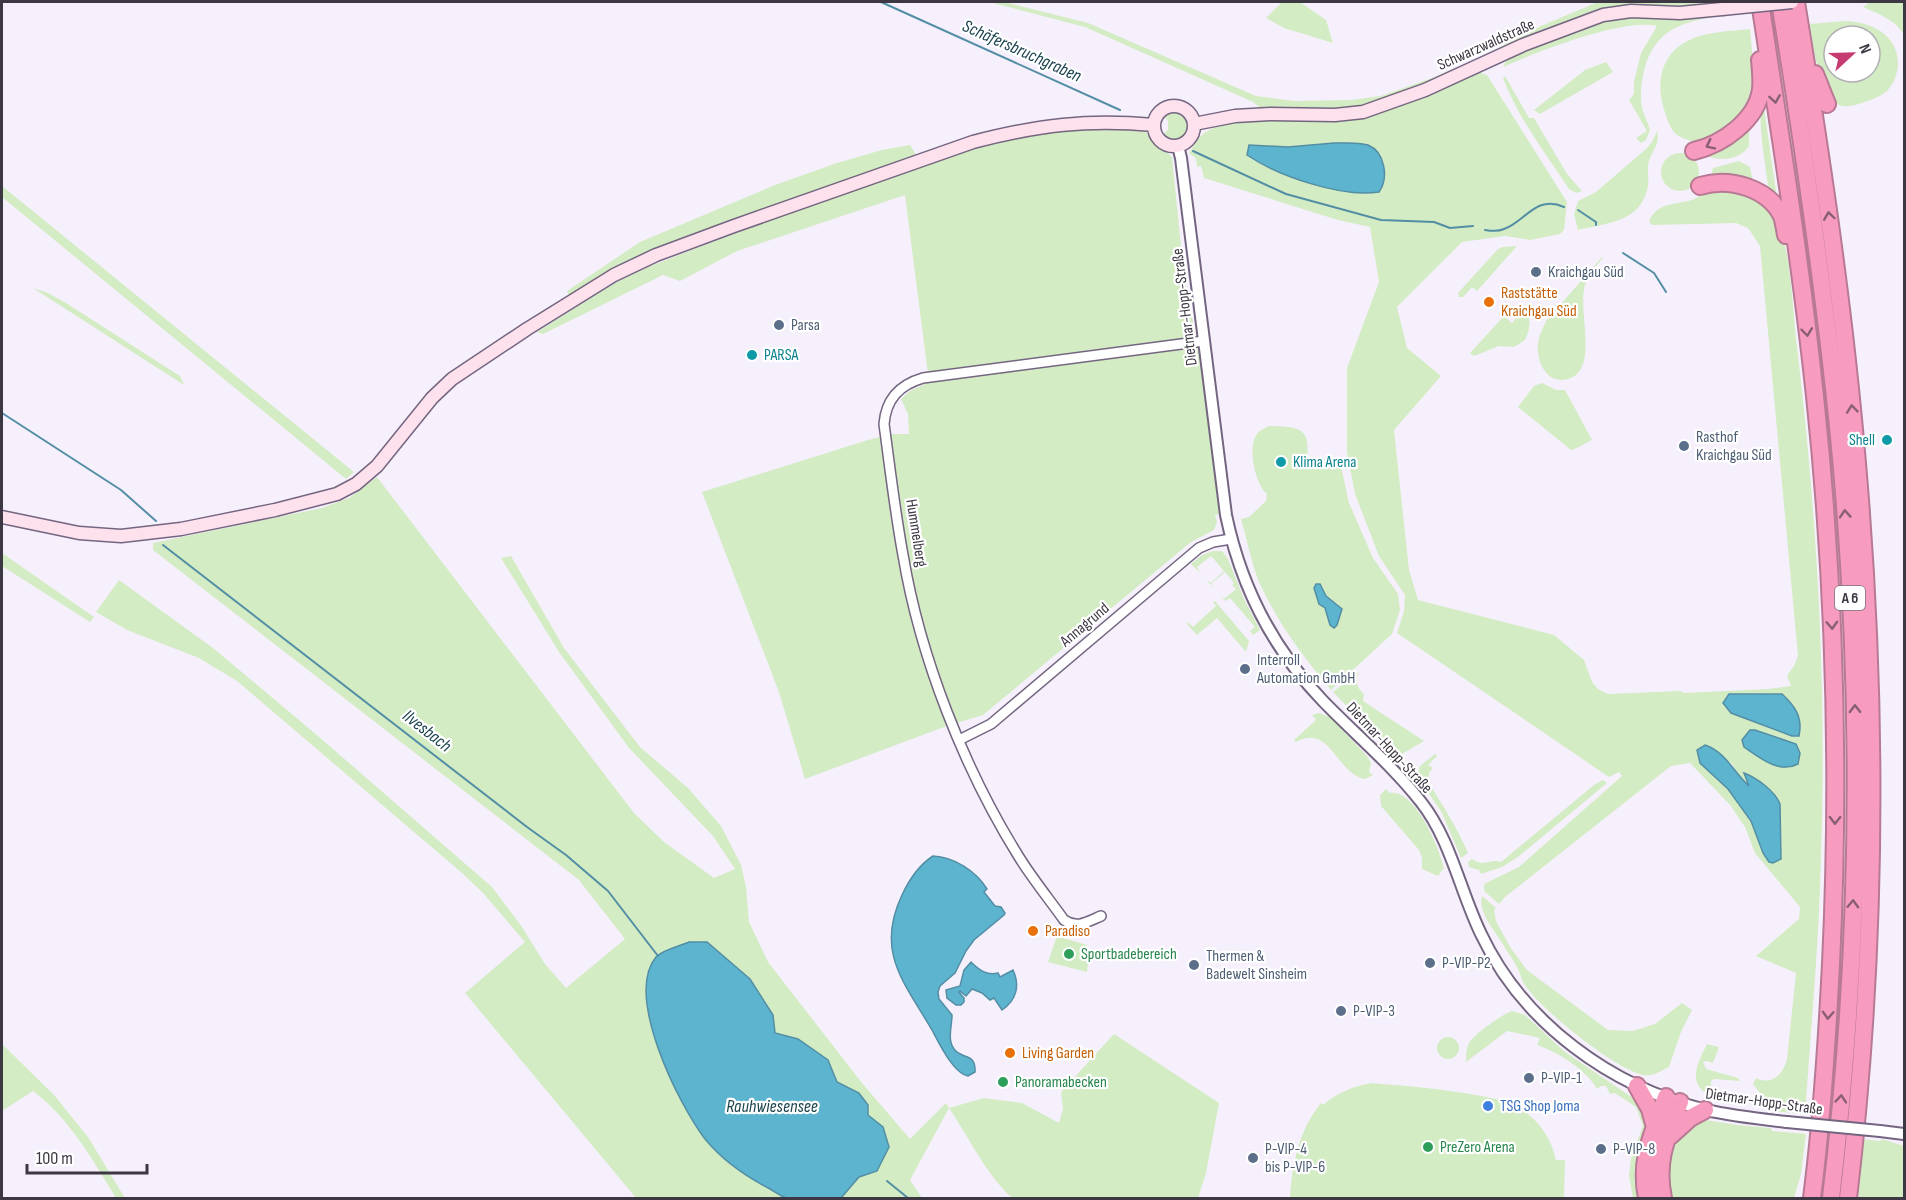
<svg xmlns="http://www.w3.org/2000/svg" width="1906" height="1200" viewBox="0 0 1906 1200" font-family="'Sofia Sans Condensed',sans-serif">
  <rect width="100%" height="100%" fill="#f6f0fd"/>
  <!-- green -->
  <path fill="#d3ecc3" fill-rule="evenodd" d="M989,2H1004L1088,23L1256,96L1294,101L1351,100L1381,96L1432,78L1477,59L1541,26L1598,2H1731L1668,8L1617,7L1603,10L1444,78L1350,110L1264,111L1253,102L1085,27Z
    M1282,2H1300L1326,20L1333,43L1284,28L1266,18Z
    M1870,2H1904V35C1895,19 1878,14 1863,7Z
    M1720,13L1719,16C1681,22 1654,30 1644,71C1641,83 1640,96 1642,108C1644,115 1648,123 1650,130L1646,140L1641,143L1636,138L1647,131L1629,100L1634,94V82L1641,53L1657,26C1623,18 1536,52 1503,67L1508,57L1605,19L1627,16L1674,19Z
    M1845,21C1872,22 1899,35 1898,66C1897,75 1893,85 1887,91C1880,97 1870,100 1862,103C1856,105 1846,108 1839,105C1820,96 1812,44 1810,24ZM1834,36H1870V72H1834Z
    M1750,29C1753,61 1758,96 1735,121C1727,130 1714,136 1704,143C1695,142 1685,140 1677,135C1671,130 1668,122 1666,115C1657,93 1657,64 1678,47C1699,31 1725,32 1750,29Z
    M1606,62L1613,72L1540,114L1534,110L1585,70Z
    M1479,72L1487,75L1567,202L1564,230L1560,234L1530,240L1505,236L1462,242L1397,307L1407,348L1441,376L1394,430L1409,570L1418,600L1554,635L1584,660L1592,682L1598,689L1608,694L1680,691L1684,693L1768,689L1791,686L1787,676L1794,666L1798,656L1760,246L1748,228L1736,223L1652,225L1649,221C1660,198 1681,207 1698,197C1719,185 1738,187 1757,199C1761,202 1767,204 1770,208C1792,238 1792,310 1797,347C1817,516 1827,686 1821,857C1819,943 1811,1028 1805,1114L1774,1111L1753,1084L1756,1078C1773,1086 1783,1074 1787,1059L1796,973L1756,956L1799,919L1800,907L1755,853L1745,827L1730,805L1690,763L1671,766L1505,897L1499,904L1484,891V884L1519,867L1622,776L1619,772L1609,777L1397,633L1404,611L1405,595L1379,556L1355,494L1347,452V368L1379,282L1370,227L1338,220L1204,178L1201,166L1197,167L1196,158L1189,153L1197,140L1204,133L1213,128L1247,120L1379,112L1419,99ZM1701,746H1708L1733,765L1738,777L1751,787L1769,862L1763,853L1751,821L1728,789Z
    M1505,76L1529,118H1534L1567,174L1582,191L1576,193L1569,189C1546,154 1518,118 1503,78Z
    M1763,101L1777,198L1769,191L1768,186C1766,168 1756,114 1763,101Z
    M1173,110L1184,113L1190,123C1190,140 1174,147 1162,135L1168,130V120L1163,116Z
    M1749,127V146C1741,159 1721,162 1707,156L1706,154Z
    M1107,128L1146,132L1172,157L1184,276L1201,363L1220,514L1215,515L1217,522L1214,530L1191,542L983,715L944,727L805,779L779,692L702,492L868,440L892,434H909L908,414L901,399L910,391L929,382L905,195L737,251L680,281L663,275L543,334L537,332L613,284L648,267L867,182L1005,139L1053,129Z
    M1657,131C1661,146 1649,153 1648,166C1647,174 1650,182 1647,190C1639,223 1605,223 1578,230L1574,214L1578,201L1596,192L1646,149L1652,142Z
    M910,145L917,156L808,193L647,254L570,298L567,291L640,242L775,185L837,163L882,150Z
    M1661 172a19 19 0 1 1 38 0a19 19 0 1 1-38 0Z
    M1739,161L1750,167L1753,181L1711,176L1713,168Z
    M2,186L354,472L346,479L2,197Z
    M1517,246L1477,291L1472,287L1463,297H1459L1458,293L1498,249L1503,247Z
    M1602,257L1603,258C1596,266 1588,275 1585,285C1577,311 1600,370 1568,379C1546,385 1536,361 1538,343C1539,335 1543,328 1546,321Z
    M33,288L48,293L66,303L180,376L184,385Z
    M1523,310C1533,319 1530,328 1525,340L1514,347L1499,346L1474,356L1470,353L1504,316L1512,323Z
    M1542,383L1556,390H1565L1592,440L1577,448L1571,450L1518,407L1534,386Z
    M1269,426C1282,427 1304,424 1307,441C1308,448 1307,454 1308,461L1339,457L1349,503L1373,558L1398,594L1400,610L1392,634L1331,690C1303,657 1277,622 1259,582C1251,562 1247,539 1241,519L1249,517L1266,501L1267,494C1255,484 1247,447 1257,434C1260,430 1265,428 1269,426Z
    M377,477L634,813L664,842L714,878L735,869L713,836L629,748L559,652L501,558L511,556L564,648L640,747L688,788L721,826L741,865L746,887L749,922L768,962L862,1083L910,1139L946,1103L949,1108L984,1098L1022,1103L1059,1123L1063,1109L1061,1092L1114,1034L1219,1103L1206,1173L1198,1198H1012C985,1173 970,1139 949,1108L910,1180L922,1198H841L859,1177L877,1171L889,1147L883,1127L867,1115L859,1093L837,1082L828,1060L798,1039L775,1033L773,1015L707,942H689L657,956L682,1103L706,1139L731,1165L787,1198H636L465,993L525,942L483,893L462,873L237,681L199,658L127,630L96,612L119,580L213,648L318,736L492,887L522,927L545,964L566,988L625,939L579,880L153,550V543L322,508L349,498Z
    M1213,551H1222L1228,559L1244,599L1260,630L1253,635L1250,631L1255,627L1230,598L1225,601L1220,596L1224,599L1236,589L1232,585L1234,583L1225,572L1211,584L1214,589L1206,579L1211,583L1224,571L1211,556L1197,567L1200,573L1191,564L1202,555Z
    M2,553L94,617L90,622L2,566Z
    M1215,601L1249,641L1246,652L1217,618L1197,635L1187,624L1188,622L1193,627L1216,606L1213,602Z
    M1358,672C1356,682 1356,687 1364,694L1363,701L1424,741L1402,754L1388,749L1333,692Z
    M1319,713L1330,717L1367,756L1371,763L1369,772L1373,775L1365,779C1336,774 1331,723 1296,742L1294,740L1316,720L1312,715Z
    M1435,754L1437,756L1428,765L1433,768L1429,773L1428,781C1442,805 1457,827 1468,853L1461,858L1442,813L1417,776L1420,766Z
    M1603,780L1607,783L1518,857L1502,867L1481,874L1479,870L1469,867L1468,862L1472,859C1485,868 1489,858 1501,862L1594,785Z
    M1386,789L1390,793C1415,789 1439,847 1444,868L1438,876L1422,869V858L1419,850L1381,806L1380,795Z
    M1482,896L1496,908L1494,910L1496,921L1510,947L1527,970L1608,1030L1633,1031L1655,1024L1682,1003L1692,1010L1681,1032L1669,1067C1661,1071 1652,1077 1643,1075C1616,1070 1536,1006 1523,982C1521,978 1520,973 1518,969C1513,959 1506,950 1501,941C1493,929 1478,911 1482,896Z
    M1057,936L1087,945L1088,964L1087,972L1048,962Z
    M1512,1011L1525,1015L1565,1052L1636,1100L1647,1119L1642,1198H1633L1629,1176L1631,1158L1643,1126L1636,1107L1615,1093L1610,1094L1606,1086H1601L1597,1089C1588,1071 1556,1051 1537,1045L1540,1038L1507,1031L1466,1062C1466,1056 1466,1048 1469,1043C1474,1034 1503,1014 1512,1011Z
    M1437 1048a11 11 0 1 1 22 0a11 11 0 1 1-22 0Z
    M2,1044L54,1095L88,1137L125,1198H116C92,1159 70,1119 33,1091L2,1111Z
    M1707,1044L1719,1047L1713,1063L1707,1061L1703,1062L1706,1069L1738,1078L1740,1081L1714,1079L1711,1081V1087L1720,1093L1748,1105C1731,1101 1695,1100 1696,1075C1696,1064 1703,1053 1707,1044Z
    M1371,1083C1408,1086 1444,1089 1481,1096C1496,1099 1512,1101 1524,1111C1541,1123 1552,1141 1556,1160H1565L1564,1198H1290C1292,1164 1299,1130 1321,1103L1323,1105C1338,1092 1352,1087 1371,1083Z
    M1700,1119L1737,1125L1771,1128L1772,1131L1806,1134L1801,1174L1794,1198H1672C1668,1181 1665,1152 1677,1137C1683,1130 1693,1124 1700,1119Z
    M1862,1139L1880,1141L1882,1139L1904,1146V1198H1859L1857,1186Z"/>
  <!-- water -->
  <path fill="#5db4cf" stroke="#538ea5" stroke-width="1.5" d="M1334,143C1344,143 1358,142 1368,145C1385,152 1389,178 1379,192C1342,198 1278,176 1247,155L1249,145L1288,147Z
    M1316,584H1320L1326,596L1342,609L1337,625L1334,628L1330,625L1325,608L1319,604L1314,588Z
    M1729,694H1782C1795,706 1803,717 1799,736H1792L1731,713L1723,703Z
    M1750,730H1755L1796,744L1800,753L1798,764C1779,774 1760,758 1744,747L1742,740Z
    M1705,745C1726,752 1734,773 1749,786L1744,773C1757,778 1775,791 1780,804L1781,859L1773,863L1769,862L1763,853L1751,821L1728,789L1700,763L1697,750Z
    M933,856C954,857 976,871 987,889L984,892L995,906L1001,907L1005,913L1004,915L974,940L966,951L955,973L940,986L938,992L939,999L952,1015C952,1026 947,1039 954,1049C962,1060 976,1052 975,1072L968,1076C953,1073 939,1043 932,1030C904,982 875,952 902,895C909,880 919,865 933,856Z
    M689,942H707L750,979L773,1015L775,1033L798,1039L828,1060L837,1082L859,1093L868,1105V1115L883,1127L889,1147L877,1171L859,1177L841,1198C828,1199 797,1200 786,1198C781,1196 775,1192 770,1189C745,1176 723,1161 705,1139C679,1105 624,996 656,957C662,950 680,946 689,942Z
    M971,962C979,970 987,976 998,973L1000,977L1013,970C1020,985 1017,1000 1002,1010L994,998L990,1000L982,993L972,989L966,996L960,991L959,992L964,998V1002L961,1005H956L947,998L946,990L960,986L964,970Z"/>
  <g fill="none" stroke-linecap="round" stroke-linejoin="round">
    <!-- stream -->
    <path stroke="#538ea5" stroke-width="2" d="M881,2L1120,110
      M1193,151L1286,194L1381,220L1434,222L1450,228L1473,226
      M1578,210L1596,222V225
      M1485,230C1491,231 1498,232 1504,229C1525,222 1536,194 1564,207
      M1623,253L1654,273L1666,292
      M2,413L121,490L156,521
      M163,545L527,827L566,855L608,891L658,956
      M887,1181L908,1198"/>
    <!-- minor casing -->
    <g stroke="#746581" stroke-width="12">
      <path id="minor" d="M959,740L991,724L1199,548L1213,542L1231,539
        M1101,916C1087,922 1077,929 1064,920C1049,899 1032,878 1019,857C964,769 920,657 903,555C895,512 890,468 884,424C886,399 899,385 923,378L1204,341"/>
    </g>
    <!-- tertiary casing -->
    <g stroke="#746581" stroke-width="14">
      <path id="tertiary" d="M1178,146L1181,158L1226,515C1241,587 1272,648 1323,701C1356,735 1392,765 1421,802C1451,840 1460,891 1481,934C1523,1023 1611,1087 1706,1110C1732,1116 1760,1119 1787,1122
        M1880,1131L1904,1134"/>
    </g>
    <!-- secondary casing -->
    <g stroke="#746581" stroke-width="15">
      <path id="secondary" d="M1154 126a20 20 0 1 1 40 0a20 20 0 1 1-40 0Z
        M1194,124L1235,116L1270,114L1335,115L1363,112L1425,90L1523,45L1603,15L1631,11L1680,13L1722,9
        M2,517L79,533L121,536L181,529L275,510L337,494L356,484L377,466L432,398L452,379L527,329L614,275L656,255L734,226L973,142C1039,125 1087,119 1154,125"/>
    </g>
    <!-- motorway casing -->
    <g stroke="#b77994" stroke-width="20">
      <path id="motorway" d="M1760,2C1780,133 1801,264 1815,396C1835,585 1840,775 1831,964C1827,1042 1822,1121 1812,1198
        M1780,2C1805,156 1828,312 1842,469C1863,711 1860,957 1831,1198
        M1796,2C1821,155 1844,308 1857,463C1878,707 1877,954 1848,1198
        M1815,74L1827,104
        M1694,151C1723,144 1757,120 1761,89C1762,80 1761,70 1760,60
        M1700,186C1730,177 1768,188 1782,216C1784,222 1785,229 1786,235
        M1637,1086L1650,1109L1655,1127
        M1670,1136L1690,1118L1705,1110
        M1647,1198C1639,1159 1653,1133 1666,1097
        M1663,1198C1655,1161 1667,1137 1680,1102"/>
    </g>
    <!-- minor -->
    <use href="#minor" stroke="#fff" stroke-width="9"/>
    <!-- tertiary -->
    <use href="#tertiary" stroke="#fff" stroke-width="10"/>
    <!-- secondary -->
    <use href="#secondary" stroke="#fde1ec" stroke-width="12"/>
    <!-- motorway -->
    <use href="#motorway" stroke="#f89cbf" stroke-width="16"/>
    <!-- tertiary-bridge casing -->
    <g stroke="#746581" stroke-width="14" stroke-linecap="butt">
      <path id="tertiary-bridge" d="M1787,1122L1880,1131"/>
    </g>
    <!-- secondary-bridge casing -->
    <g stroke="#746581" stroke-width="15" stroke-linecap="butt">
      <path id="secondary-bridge" d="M1722,9L1792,2"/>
    </g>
    <!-- tertiary-bridge -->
    <use href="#tertiary-bridge" stroke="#fff" stroke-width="10"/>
    <!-- secondary-bridge -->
    <use href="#secondary-bridge" stroke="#fde1ec" stroke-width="12"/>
  </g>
  <!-- one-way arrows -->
  <defs><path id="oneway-chevron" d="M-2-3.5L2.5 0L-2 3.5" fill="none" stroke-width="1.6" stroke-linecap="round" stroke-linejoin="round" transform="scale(1.5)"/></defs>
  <g stroke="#885f75">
    <use href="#oneway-chevron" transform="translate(1775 99) rotate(81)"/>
    <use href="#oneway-chevron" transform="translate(1710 145) rotate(154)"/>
    <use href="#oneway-chevron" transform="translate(1829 216) rotate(-98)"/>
    <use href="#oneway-chevron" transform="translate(1807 332) rotate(83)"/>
    <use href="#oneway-chevron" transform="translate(1852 409) rotate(-96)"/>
    <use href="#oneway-chevron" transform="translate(1845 514) rotate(-94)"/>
    <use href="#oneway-chevron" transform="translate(1832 625) rotate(87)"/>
    <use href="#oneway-chevron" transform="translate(1855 709) rotate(-91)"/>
    <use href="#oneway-chevron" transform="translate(1835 820) rotate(91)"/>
    <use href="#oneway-chevron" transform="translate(1853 904) rotate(-88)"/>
    <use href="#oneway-chevron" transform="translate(1828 1015) rotate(93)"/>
    <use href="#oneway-chevron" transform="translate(1841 1099) rotate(-85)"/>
  </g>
  <!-- markers -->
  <g fill="#5c6f8a" stroke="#fff" stroke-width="2">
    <circle cx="1536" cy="272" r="6"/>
    <circle cx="779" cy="325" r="6"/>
    <circle cx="1684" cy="446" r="6"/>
    <circle cx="1245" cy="669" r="6"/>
    <circle cx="1430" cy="963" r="6"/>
    <circle cx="1194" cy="965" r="6"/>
    <circle cx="1341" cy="1011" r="6"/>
    <circle cx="1529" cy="1078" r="6"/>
    <circle cx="1601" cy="1149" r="6"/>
    <circle cx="1253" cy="1158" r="6"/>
  </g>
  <g fill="#e8710a" stroke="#fff" stroke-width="2">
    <circle cx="1489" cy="302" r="6"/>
    <circle cx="1033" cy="931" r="6"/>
    <circle cx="1010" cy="1053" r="6"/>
  </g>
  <g fill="#0f9aa8" stroke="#fff" stroke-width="2">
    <circle cx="752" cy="355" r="6"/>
    <circle cx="1887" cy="440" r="6"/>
    <circle cx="1281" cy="462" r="6"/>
  </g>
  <g fill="#2e9e5b" stroke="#fff" stroke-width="2">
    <circle cx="1069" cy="954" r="6"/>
    <circle cx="1003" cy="1082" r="6"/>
    <circle cx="1428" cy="1147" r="6"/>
  </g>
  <circle fill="#3f7fe0" stroke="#fff" stroke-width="2" cx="1488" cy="1106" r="6"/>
  <g text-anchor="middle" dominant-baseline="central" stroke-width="4.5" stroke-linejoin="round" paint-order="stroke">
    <!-- shield labels -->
    <rect fill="#fff" stroke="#77737b" stroke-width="1.5" x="1835" y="586" width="30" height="24" rx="4.5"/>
    <g font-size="15" font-weight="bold" fill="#3d3743">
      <text x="1850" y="598">A 6</text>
    </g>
    <!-- street labels -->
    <g font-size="16" fill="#3d3743" stroke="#fff">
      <text transform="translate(1486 45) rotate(-24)">Schwarzwaldstraße</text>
      <text transform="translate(1185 307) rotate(-97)">Dietmar-Hopp-Straße</text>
      <text transform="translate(916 533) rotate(81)">Hummelberg</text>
      <text transform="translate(1085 625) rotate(-40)">Annagrund</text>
      <text transform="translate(1389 748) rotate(47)">Dietmar-Hopp-Straße</text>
      <text transform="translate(1764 1102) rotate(8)">Dietmar-Hopp-Straße</text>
    </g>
    <!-- service labels -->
    <g font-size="16" fill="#4e5e75" stroke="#fff" text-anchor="start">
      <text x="1548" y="272">Kraichgau Süd</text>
      <text x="791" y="325">Parsa</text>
      <text x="1696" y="437">Rasthof<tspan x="1696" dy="18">Kraichgau Süd</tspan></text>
      <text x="1257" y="660">Interroll<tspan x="1257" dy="18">Automation GmbH</tspan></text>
      <text x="1206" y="956">Thermen &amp;<tspan x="1206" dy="18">Badewelt Sinsheim</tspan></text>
      <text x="1442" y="963">P-VIP-P2</text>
      <text x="1353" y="1011">P-VIP-3</text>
      <text x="1541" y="1078">P-VIP-1</text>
      <text x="1265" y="1149">P-VIP-4<tspan x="1265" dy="18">bis P-VIP-6</tspan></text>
      <text x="1613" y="1149">P-VIP-8</text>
    </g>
    <!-- food labels -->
    <g font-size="16" fill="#c56008" stroke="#fff" text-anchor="start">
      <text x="1501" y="293">Raststätte<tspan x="1501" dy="18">Kraichgau Süd</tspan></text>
      <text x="1045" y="931">Paradiso</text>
      <text x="1022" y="1053">Living Garden</text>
    </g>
    <!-- culture labels -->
    <g font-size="16" fill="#0d838f" stroke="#fff" text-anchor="start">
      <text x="764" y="355">PARSA</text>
      <text x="1875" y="440" text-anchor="end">Shell</text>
      <text x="1293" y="462">Klima Arena</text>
    </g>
    <!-- leisure labels -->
    <g font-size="16" fill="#27864d" stroke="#fff" text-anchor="start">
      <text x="1081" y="954">Sportbadebereich</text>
      <text x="1015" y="1082">Panoramabecken</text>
      <text x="1440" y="1147">PreZero Arena</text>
    </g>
    <!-- shop labels -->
    <g font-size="16" fill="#366cbe" stroke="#fff" text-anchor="start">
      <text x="1500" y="1106">TSG Shop Joma</text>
    </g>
    <!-- water labels -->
    <g font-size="18" font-style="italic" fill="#1c4450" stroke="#fff">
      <text transform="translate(1022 51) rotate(24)">Schäfersbruchgraben</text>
      <text transform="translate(427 731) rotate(38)">Ilvesbach</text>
      <text x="772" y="1106">Rauhwiesensee</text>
    </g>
  </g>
  <!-- border -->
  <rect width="1906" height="1200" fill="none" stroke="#3d3743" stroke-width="6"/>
  <!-- north arrow -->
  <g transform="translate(1852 54) rotate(68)"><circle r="28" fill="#ffffff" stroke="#b1afb4" stroke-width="1.5"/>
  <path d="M0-4.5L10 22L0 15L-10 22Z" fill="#c63b71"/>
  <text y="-9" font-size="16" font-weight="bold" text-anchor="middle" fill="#3d3743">N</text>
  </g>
  <!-- scale -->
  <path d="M27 1164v9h120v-9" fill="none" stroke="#3d3743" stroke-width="3"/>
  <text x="36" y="1164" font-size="18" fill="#3d3743" stroke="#ffffff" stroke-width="4.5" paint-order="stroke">100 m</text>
</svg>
